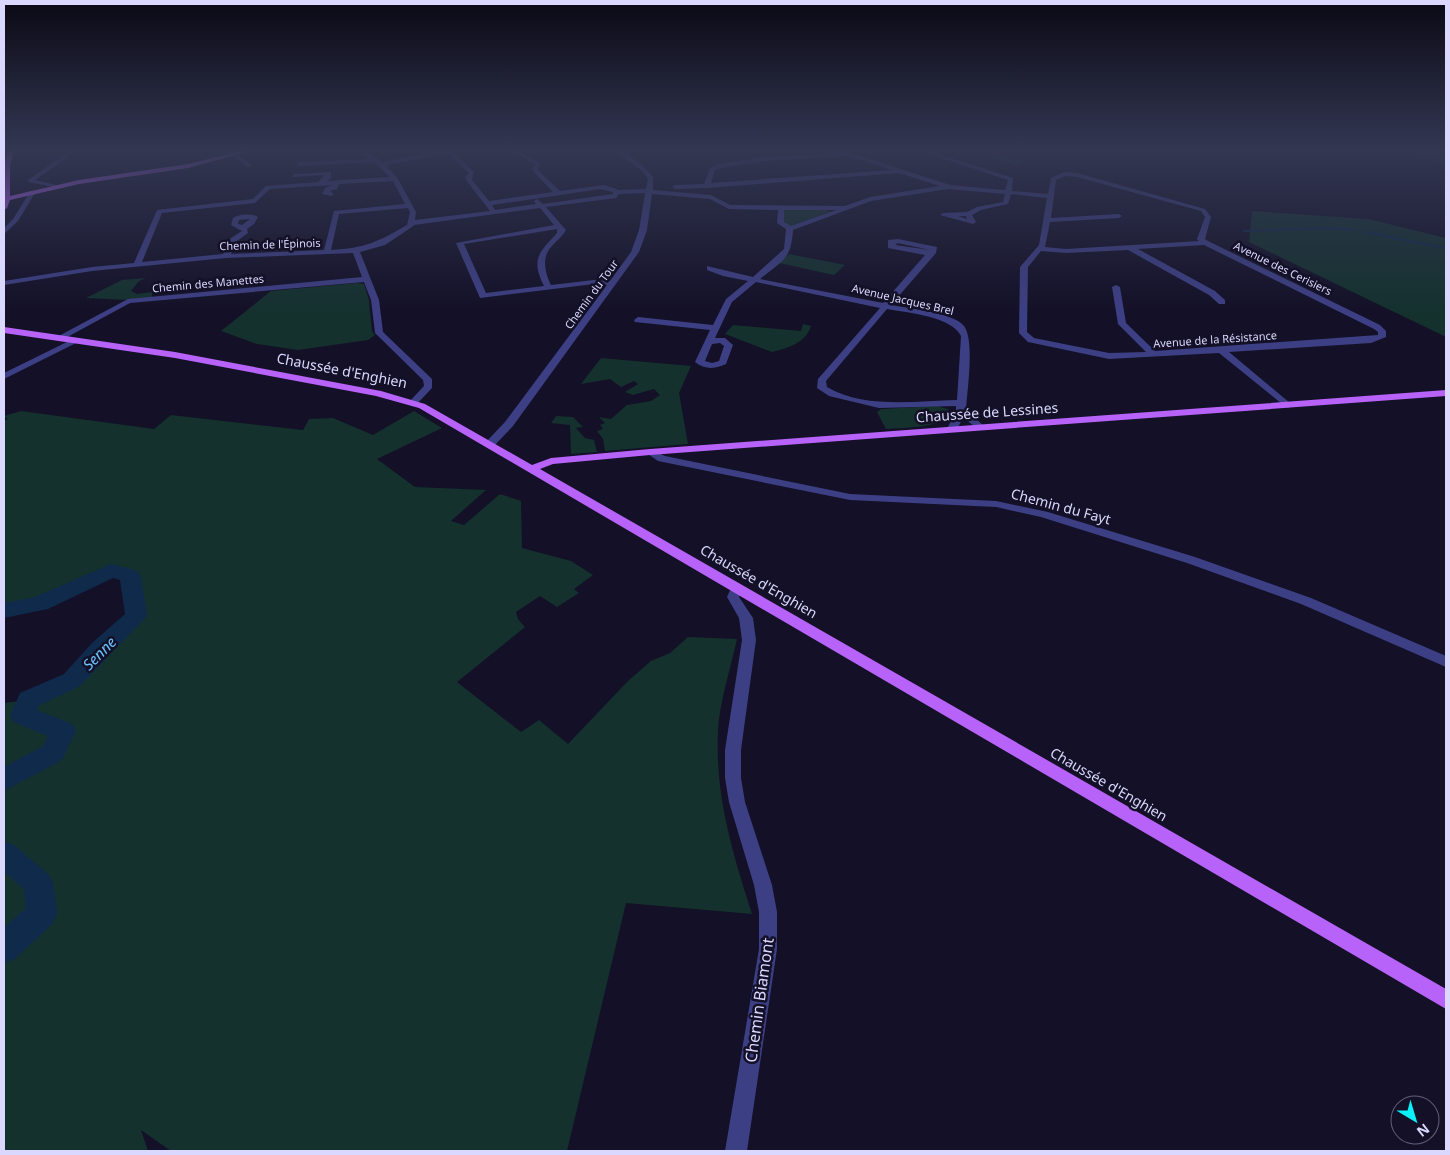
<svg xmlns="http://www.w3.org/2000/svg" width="1450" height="1155" viewBox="0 0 1450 1155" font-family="'Noto Sans',sans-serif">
  <rect width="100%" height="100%" fill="#131027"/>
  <!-- green -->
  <path fill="#14312e" d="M966,150H986L1023,162L1016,166Z
    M1392,150H1446V163L1401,156Z
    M826,209L830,212L790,227L783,223V211L785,210Z
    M1252,211L1369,219L1446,238V337L1249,242Z
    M789,254L845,265L834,275L779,263Z
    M146,278L139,281L131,291L137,294L152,292V298L128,300L86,298L122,280Z
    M357,283L364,284L369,300L372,331L375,335L368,340L298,350L257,344L221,331L271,291Z
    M803,324L811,326C806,343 788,348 772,352L725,334L733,325L801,331Z
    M601,358L691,366L679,393L688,444L605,451L603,439L597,431L603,429L600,425L605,423L599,417L611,419L627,405L651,401L660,395L654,389L633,395L625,392L638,384L634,381L621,387L610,379L581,384Z
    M937,406L948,409L952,414C936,429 908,427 886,429L877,412L881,409Z
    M21,411L154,429L171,415L303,430L309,419L333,418L373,435L414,411L442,428L377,459L415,487L486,490L451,521L464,525L500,494L521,501L522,548L571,561L593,575L574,589L579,593L557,607L540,596L516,612L518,619L525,627L457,682L521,732L539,720L568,744L628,681L651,661L670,653L688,637L737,639C731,667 719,704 718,732C715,797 733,854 752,914L626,903L567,1151H171L141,1130L148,1151H4V703L29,700L72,680L100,649L136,616L130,576L111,571L40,604L4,610V421L8,419L4,416Z
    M556,416L573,417L583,427L576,428L585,438L594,440L597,452L571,454L570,425L551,423Z"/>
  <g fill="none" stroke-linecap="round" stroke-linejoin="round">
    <!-- stream -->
    <path stroke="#102a4b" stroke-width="2" d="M979,150L1018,162
      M1244,231L1327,228L1354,230
      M1364,232L1446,248"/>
    <!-- river -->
    <path fill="#102a4b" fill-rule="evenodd" d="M111,564L137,571L141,576L147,616L80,686L38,706L37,710L72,724L76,731L62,760L4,791V767L43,746L48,736L13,722L10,715L20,693L64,674L92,643L125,614L120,580L113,578L48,609L4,618V603L35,597Z
      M4,841L14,845L48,874L53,883L57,913L53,923L15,959L4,963V928L26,908L24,889L4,872Z"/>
    <!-- minor -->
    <path fill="#3d3f84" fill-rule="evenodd" d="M71,150H78L35,180L60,186V188L28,182V180Z
      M358,150H365L382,162L444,150L454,152L474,172L472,180L489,201L553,192L532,170L535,165L523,157L501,150C516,150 527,155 540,163L538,170L560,191L604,185L619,190L646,189L648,178L641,170L613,150C628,150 644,166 653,177V190L711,195L730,205L845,206L870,197L940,186L899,173L707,188L675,189L672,187L675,185L704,184L710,168L719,164L764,157L848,152L950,185L1005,190L1008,180L917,150H926L1013,178L1012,191L1048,194L1051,178L1064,172L1077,173L1205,209L1211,217L1205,239L1208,241L1380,325L1386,331V337L1371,343L1229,352L1290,403V407L1287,408L1219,353L1109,359L1028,342L1019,333L1020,267L1039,245L1047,198L1011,194L1008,204L981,210L972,215L976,222L973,224L940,215L943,213L967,212L977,207L1003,202L1005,194L948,189L871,201L793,230C791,260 783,260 760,279L883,303L925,255L888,248V240L898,239L937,247L936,253L891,305C907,308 955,313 964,326C975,341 967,391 966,410L985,427L980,430L963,418L956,431L952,432L947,429L956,411V406L879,408L829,396L817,388L818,379L880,308L756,282L732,302L715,338H725L733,345L726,364C716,369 705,370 695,362L710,330L635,322L634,320L638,317L713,325L726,299L748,281L723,276L707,270V266L753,277L784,249L786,229L777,223L778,210L729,209L710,199L652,194L647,230L639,252L513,426L494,446L490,447L485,444L486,442L505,422L607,285L594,284L480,298L456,243L554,225L540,208L414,225L412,227L385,245L360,252L379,300L383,332L432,379V388L416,405L413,406L408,403L424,386L423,380L375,333L371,300L364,282L130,303L60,341L53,339L128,299L362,277L353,253L226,258L92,271L4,285V281L92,267L134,263L157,210L253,199L266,186L318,182L325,175L292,177L294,174L331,172V178L327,181L390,177L374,162L299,166L296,164L299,162L369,159ZM444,154L450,155L469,173L465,177L466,180L490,211L415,220L416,212L398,179L386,165ZM848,156L892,170L711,183L715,170L720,168L764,161ZM1065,176L1077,177L1201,211L1205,217L1197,239L1199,241L1066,249L1045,247L1050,222L1119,218L1122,216L1119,214L1051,218L1056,180ZM393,181L405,204L334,211L324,250L231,254L237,241L248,233L247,229L254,224L258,217C253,213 238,214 233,218L231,225L242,231L231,238L223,254L142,262L162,213L255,203L270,189L332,185L325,188L322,194L331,196L334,194L330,191L337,189L339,184ZM600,189L613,192V194L543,204L537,199L534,201L536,204L495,210L492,205ZM645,193L639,230L631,252L610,281L594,280L551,285C545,273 541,257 552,246C557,240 562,237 566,230L546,207L616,198L619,194ZM408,208L410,212L407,225C378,242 365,248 331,250L339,214ZM784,210H836L791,226L784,222ZM958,216H966L967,219ZM250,219L242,225L238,224L239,220ZM557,229V233C540,252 530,258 544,286L486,293L464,244ZM898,243L930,250L895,245ZM1204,245L1374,329L1378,332V335L1155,351L1126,323L1120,287L1116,285L1112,287L1118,324L1146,352L1109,353L1034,338L1027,332L1028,267L1041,251L1066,253L1128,250L1209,295L1219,304H1225V300L1215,291L1138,249ZM887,309C908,313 951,316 961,336L957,400C915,401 864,409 827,387L826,381ZM720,343L724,346L719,361L712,363L705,361L712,344Z
      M233,153H237L251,165V167H247L233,155Z
      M30,192L35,193L18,221L4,234V228L13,219Z
      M73,339L80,341L4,379V373Z
      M650,449L665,456L850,494L996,501L1048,512L1195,557L1311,598L1446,656V667L1301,604L1187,563L1041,517L996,507L850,500L658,461L645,452Z
      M736,585L742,589L739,597L753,618L756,640L741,750V778L745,802L772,885L777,912V949L747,1151H725L759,949V912L754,885L729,802L725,778V750L742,640L739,618L727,597L732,586Z"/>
    <!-- major -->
    <path fill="#b763fa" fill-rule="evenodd" d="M8,150H14L10,166V196L79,180L188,164L244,150H254L188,168L79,184L10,200L7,208L4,210V165Z
      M4,327L175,352L381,391L425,404L532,465L551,458L650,449L1446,390V396L650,455L553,464L540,469L1446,989V1009L419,408L376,396L175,358L4,333Z"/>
  </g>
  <!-- sky -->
  <linearGradient id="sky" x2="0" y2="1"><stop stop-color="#0a0915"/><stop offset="0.48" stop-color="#333752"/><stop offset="1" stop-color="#333752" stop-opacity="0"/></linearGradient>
  <rect width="1450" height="312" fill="url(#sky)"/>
  <g text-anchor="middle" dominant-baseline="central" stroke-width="5" stroke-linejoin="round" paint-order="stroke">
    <!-- far-street labels -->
    <g font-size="11" fill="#dad8fe" stroke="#131027">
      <text transform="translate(270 244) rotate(-2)">Chemin de l'Épinois</text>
      <text transform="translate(1283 268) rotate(26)">Avenue des Cerisiers</text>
      <text transform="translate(208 283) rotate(-5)">Chemin des Manettes</text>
      <text transform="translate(591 294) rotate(-54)">Chemin du Tour</text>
      <text transform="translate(903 299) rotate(13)">Avenue Jacques Brel</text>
      <text transform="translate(1215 339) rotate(-4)">Avenue de la Résistance</text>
    </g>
    <!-- street labels -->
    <g font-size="14" fill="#dad8fe" stroke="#131027">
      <text transform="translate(342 370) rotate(11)">Chaussée d'Enghien</text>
      <text transform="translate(987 412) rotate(-4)">Chaussée de Lessines</text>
      <text transform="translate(1061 506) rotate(15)">Chemin du Fayt</text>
      <text transform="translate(759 581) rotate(30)">Chaussée d'Enghien</text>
      <text transform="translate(1109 784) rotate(30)">Chaussée d'Enghien</text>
    </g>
    <!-- water labels -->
    <g font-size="15" font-style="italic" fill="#6ac1fa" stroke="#131027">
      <text transform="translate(99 653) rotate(-45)">Senne</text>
    </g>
    <!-- near-street labels -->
    <g font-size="16" fill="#dad8fe" stroke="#131027">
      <text transform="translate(759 1000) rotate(-82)">Chemin Biamont</text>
    </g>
  </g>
  <!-- border -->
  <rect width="1450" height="1155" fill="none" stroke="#dad8fe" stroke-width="10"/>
  <!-- north arrow -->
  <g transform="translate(1415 1120) rotate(142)"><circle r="24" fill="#131027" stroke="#63607d"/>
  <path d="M0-4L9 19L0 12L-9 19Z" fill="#0beff7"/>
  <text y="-8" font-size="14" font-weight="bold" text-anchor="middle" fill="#dad8fe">N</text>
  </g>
</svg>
